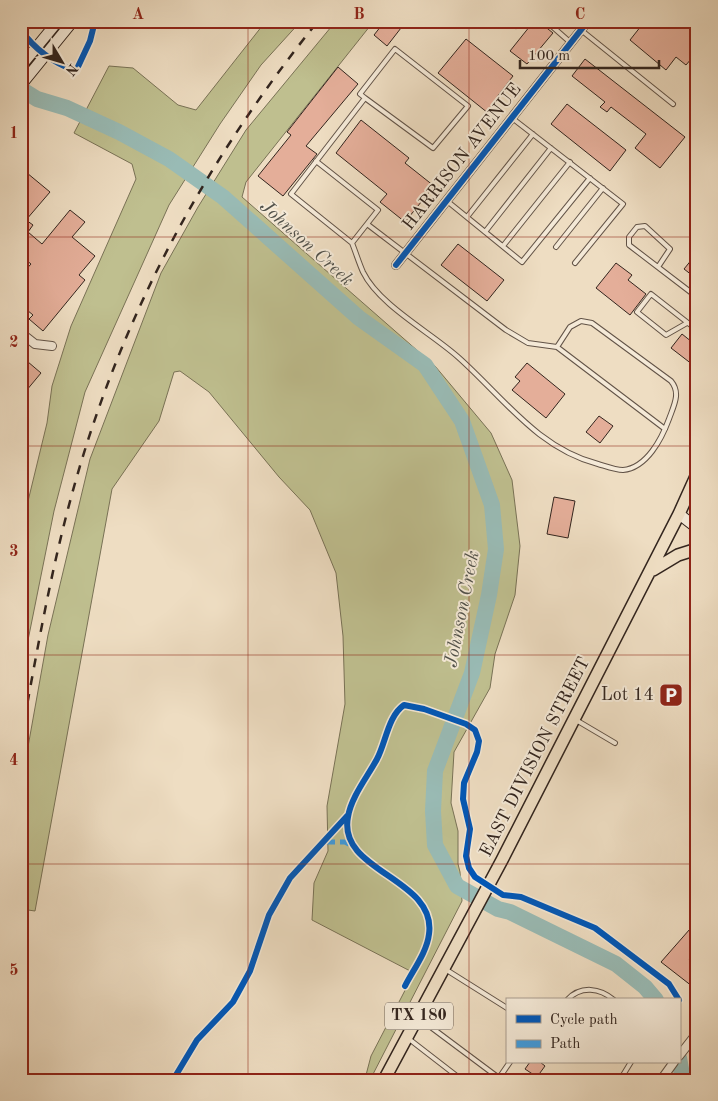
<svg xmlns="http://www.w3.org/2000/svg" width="718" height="1101" viewBox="0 0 718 1101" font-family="'Old Standard TT',serif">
  <rect width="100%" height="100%" fill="#eeddc2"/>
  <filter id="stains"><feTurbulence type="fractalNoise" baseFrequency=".004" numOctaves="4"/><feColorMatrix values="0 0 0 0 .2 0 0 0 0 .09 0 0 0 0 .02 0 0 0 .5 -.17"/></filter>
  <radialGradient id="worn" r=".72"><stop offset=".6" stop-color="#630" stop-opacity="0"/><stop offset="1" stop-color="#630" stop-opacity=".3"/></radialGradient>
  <!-- green -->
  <path fill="#bfbf8f" stroke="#797256" d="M266,21H301L261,65L220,124L169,205L85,392L54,511L21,675V530L47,423L52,386L71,326L136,179L132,164L74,133L109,66L133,68L178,105L196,110Z
    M336,21H374L246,182L242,197L435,366L491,433L512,480L520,546L515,595L495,654L490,688L454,752L451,803L458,831V864L460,872L462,901L370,1080H360L366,1075L371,1056L414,973L312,920L314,883L328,851L327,806L345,704L343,636L336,573L310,510L279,477L209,392L180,371L174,372L159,421L112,489L35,911L21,909V786L48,635L90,459L161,273L198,207L246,130Z"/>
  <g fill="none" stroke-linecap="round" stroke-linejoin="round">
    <!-- river -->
    <path stroke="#99bbb5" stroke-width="16" d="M21,89L37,99L67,108L119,132L169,159L223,197L359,318L425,365L462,421L492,505L496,549L489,595L472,673L435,771L433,811L435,845L457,886L498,909L510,912L616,964L645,987L656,1000
      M679,1058L683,1080"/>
  </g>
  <!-- building -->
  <path fill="#e4ae99" stroke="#33251e" d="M385,21H393L401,28L387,46L374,35Z
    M534,21H538L553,33L527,64L510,51Z
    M645,21H697V30L692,37L697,41V52L686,65L676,57L666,70L630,40Z
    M466,39L513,76L497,97L500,99L488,113L438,73Z
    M585,59L685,137L660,168L635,148L646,134L611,107L607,112L600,107L605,102L572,76Z
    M338,67L358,84L306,146L317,154L283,196L258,176L291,135L287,132Z
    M567,104L626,150L610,171L551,124Z
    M361,120L409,158L405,163L434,186L405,222L380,202L387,194L336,153Z
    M21,168L50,192L26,220L33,225L28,232L42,244L70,210L85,222L72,237L95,256L79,275L85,280L43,331L29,319L33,315L21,305V275L31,264L21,256Z
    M458,244L504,280L487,301L441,265Z
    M697,253V279L684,269Z
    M616,263L632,275L628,280L646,294L630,315L596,288Z
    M682,334L697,346V368L671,348Z
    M21,356L41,373L21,397Z
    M527,363L565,394L546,418L512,390L520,381L515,377Z
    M599,416L613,426L600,443L586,432Z
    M554,497L575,501L568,538L547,534Z
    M697,921V951L689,960L697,966V990L661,962Z
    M530,1062H540L545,1066L537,1077L525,1069Z"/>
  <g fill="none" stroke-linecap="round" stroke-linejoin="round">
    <!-- lane casing -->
    <g stroke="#625347" stroke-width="6">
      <path id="lane" d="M511,21L516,26L520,21
        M546,21L571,43
        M581,30L673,104
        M512,118L623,204L575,263
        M316,161L378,210L367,224
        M447,201L522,262L590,178
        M467,217L533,134
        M485,232L551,148
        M352,243C356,253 359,263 363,272C379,305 430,332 458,357C503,397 537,448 598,464C605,466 615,470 623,470C647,468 662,438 669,419C674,405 681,393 671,381L592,323L581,321L570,327L557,347L528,343L506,330L367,224L352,243L291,194L365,98L433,148L468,106L395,49L360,94L365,98
        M503,246L570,162
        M556,247L603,188
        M658,267L670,249L645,226L637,227L629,237V245L697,297
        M687,323L666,335L637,312L651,294L697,330
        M557,347L665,429
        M576,720L615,743
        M445,969L507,1008
        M567,1000C581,985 600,988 614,1000
        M420,1019L499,1078L510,1062
        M409,1039L462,1080
        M620,1080L631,1062"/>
    </g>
    <!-- street casing -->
    <g stroke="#625347" stroke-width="10">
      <path id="street" d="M396,265L588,21
        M21,333L35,344L52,346
        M679,1056L697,1033
        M661,1080L674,1062"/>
    </g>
    <!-- secondary casing -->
    <g stroke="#33251e" stroke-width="12">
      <path id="secondary" d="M21,66L58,21
        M21,85L73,21
        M679,514L697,528"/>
    </g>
    <!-- primary casing -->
    <g stroke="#33251e" stroke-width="14">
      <path id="primary" d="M653,570L678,555L697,549
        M384,1080L502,860L679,514L697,474"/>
    </g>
    <!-- lane -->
    <use href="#lane" stroke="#f4e9d7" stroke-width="4"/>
    <!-- street -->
    <use href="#street" stroke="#f4e9d7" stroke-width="8"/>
    <!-- secondary -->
    <use href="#secondary" stroke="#f4e9d7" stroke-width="10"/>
    <!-- primary -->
    <use href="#primary" stroke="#eeddc2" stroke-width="11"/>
    <!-- rail -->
    <path stroke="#33251e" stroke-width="2.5" stroke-dasharray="9 9" stroke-linecap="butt" d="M21,738C36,657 50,574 72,494C120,318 203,164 318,21"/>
    <!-- quiet -->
    <path stroke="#3e9ce0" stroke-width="5" stroke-dasharray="10 5" stroke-linecap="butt" d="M325,842H345L354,847"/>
    <!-- cycleway casing -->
    <g stroke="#f4e9d7" stroke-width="9">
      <path id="cycleway" d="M21,30C35,50 54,63 76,71L90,41L95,21
        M396,265L588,21
        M405,986C413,970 427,952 429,934C437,878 337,872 348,817C351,797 368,776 377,759C386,742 388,716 404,705L424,709L466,724L475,730L479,741L477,752L464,783L463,799L470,829L466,856L469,868L475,877L503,895L521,897L595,928L669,984L679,1000
        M173,1080L197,1040L233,1002L250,971L269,915L290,878L348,815"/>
    </g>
    <!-- cycleway -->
    <use href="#cycleway" stroke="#0057b8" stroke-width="6"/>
  </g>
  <!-- grid -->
  <path fill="none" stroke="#8f2418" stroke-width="1" stroke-opacity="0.55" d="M248,21V1080M469,21V1080M21,237H697M21,446H697M21,655H697M21,864H697"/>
  <!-- icons -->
  <defs>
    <g id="parking-square" transform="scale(1.25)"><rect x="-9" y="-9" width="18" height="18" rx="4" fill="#8f2418" stroke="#f4e9d7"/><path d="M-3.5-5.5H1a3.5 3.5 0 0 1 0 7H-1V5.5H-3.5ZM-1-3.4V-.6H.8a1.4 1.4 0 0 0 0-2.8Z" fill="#fff"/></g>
  </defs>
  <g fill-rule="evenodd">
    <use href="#parking-square" x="671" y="695"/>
  </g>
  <g text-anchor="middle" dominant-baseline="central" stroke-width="4" stroke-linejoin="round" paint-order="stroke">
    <!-- shield labels -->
    <rect fill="#f4e9d7" stroke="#6d6056" stroke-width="1" x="385" y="1002.5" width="68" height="27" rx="4"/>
    <g font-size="16" font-weight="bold" fill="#33251e">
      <text x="419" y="1016">TX 180</text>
    </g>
    <!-- street labels -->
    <g font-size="18" fill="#33251e" stroke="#f4e9d7">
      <text transform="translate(462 157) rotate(-52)">HARRISON AVENUE</text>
      <text transform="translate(535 757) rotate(-63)">EAST DIVISION STREET</text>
    </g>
    <!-- poi labels -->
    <g font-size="18" fill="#33251e" stroke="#f4e9d7" text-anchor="end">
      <text x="654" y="695">Lot 14</text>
    </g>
    <!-- water labels -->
    <g font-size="19" font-style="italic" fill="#52524b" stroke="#f4e9d7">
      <text transform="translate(306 244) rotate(42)">Johnson Creek</text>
      <text transform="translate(463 609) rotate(-79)">Johnson Creek</text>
    </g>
  </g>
  <!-- margin -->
  <rect width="718" height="1101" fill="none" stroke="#eeddc2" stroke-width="55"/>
  <!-- legend -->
  <rect x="506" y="998" width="175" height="65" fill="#f4e9d7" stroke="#a79b8d"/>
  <rect x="516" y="1015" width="25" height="8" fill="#0057b8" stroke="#a79b8d"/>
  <text x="550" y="1024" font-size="15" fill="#33251e">Cycle path</text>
  <rect x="516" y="1040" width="25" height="8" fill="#3e9ce0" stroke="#a79b8d"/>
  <text x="550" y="1048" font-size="15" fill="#33251e">Path</text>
  <!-- north arrow -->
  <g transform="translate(62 62) rotate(128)" stroke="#f4e9d7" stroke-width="4" paint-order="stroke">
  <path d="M0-4L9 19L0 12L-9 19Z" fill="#33251e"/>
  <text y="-8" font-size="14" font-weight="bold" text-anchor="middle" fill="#33251e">N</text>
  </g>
  <!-- scale -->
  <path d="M520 60v8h139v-8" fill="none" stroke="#33251e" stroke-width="2.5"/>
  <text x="528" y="60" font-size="15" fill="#33251e" stroke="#f4e9d7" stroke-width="4" paint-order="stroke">100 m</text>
  <rect x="28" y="28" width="662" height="1046" fill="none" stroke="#8f2418" stroke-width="2"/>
  <g font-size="16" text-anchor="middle" font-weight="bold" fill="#8f2418">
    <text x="138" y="19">A</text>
    <text x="359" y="19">B</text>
    <text x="580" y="19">C</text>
    <text x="14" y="138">1</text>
    <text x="14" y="347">2</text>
    <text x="14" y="556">3</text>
    <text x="14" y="765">4</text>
    <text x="14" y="975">5</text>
  </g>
  <rect width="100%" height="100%" filter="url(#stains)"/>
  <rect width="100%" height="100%" fill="url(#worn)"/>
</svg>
